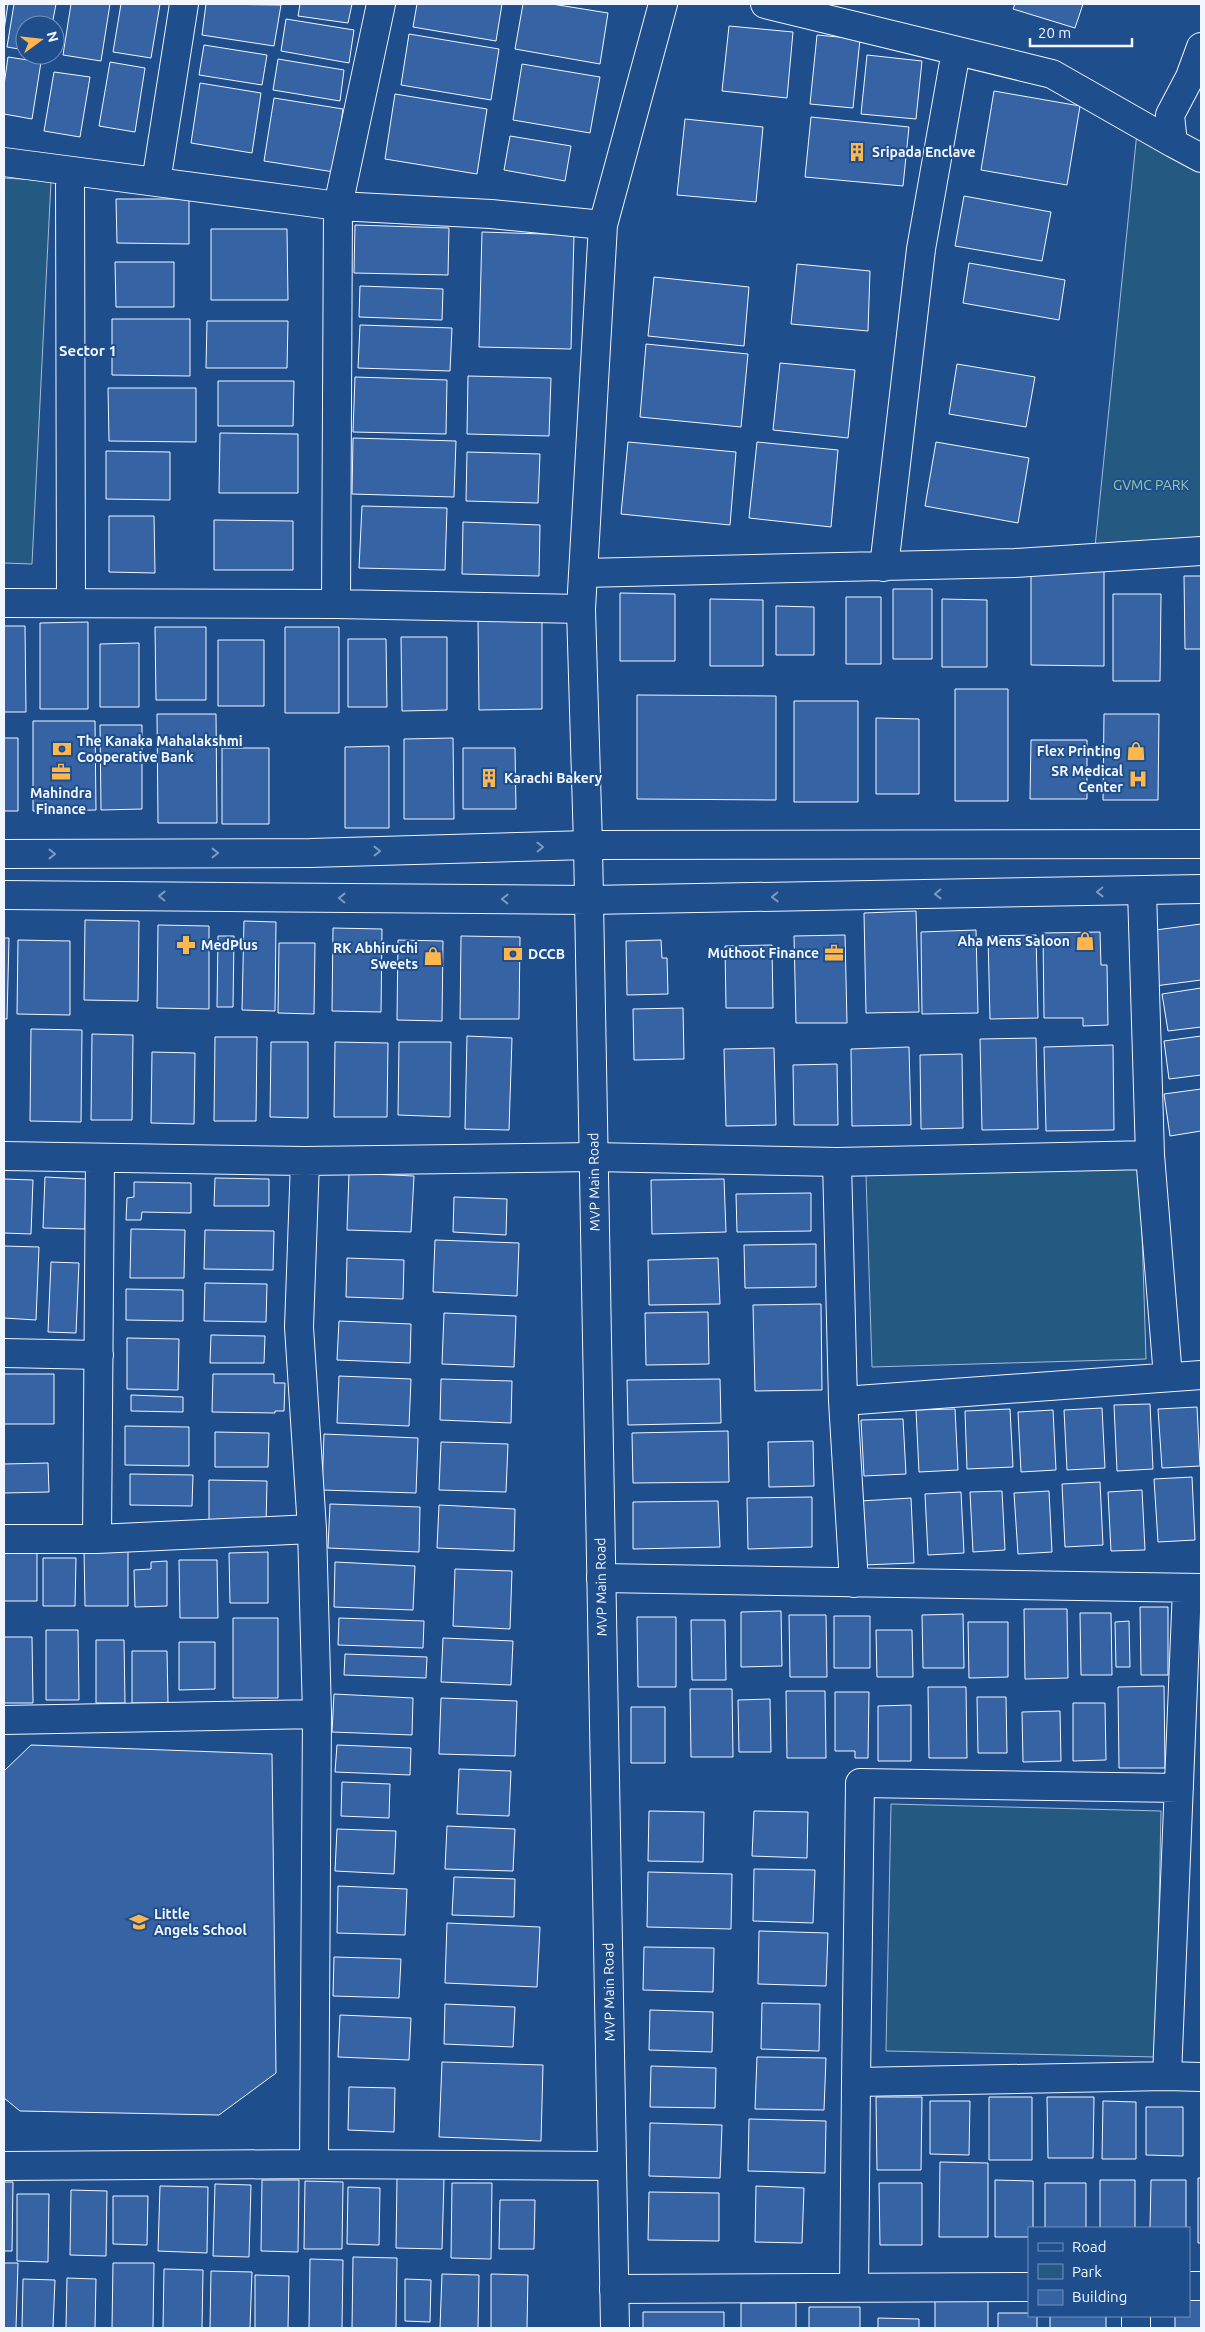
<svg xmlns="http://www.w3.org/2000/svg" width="1205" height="2332" viewBox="0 0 1205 2332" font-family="Ubuntu,sans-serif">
  <rect width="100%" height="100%" fill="#1f4e8c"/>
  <!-- green -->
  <path fill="#245a82" stroke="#a8bbd7" d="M1137,132L1201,167V537L1095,547Z
    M4,178L51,181L32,564L4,563Z
    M1140,1168L1146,1359L872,1367L866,1175Z
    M891,1804L1161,1811L1156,2057L886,2051Z"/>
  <!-- building -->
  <path fill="#3563a3" stroke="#f2f6ff" d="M4,4H8L4,30Z
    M14,4H56L52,25H25V50L7,47Z
    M71,4H110L101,61L63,55Z
    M121,4H160L151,58L113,52Z
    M206,4L281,5L274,46L202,35Z
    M300,4H352L348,23L298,16Z
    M417,4H502L496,41L413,27Z
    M523,4H552L608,13L600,64L515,49Z
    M1015,4H1083L1075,28L1013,9Z
    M286,19L354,30L349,63L281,51Z
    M729,26L793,32L787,98L722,91Z
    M409,34L499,49L491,100L401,85Z
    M817,35L860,39L853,108L810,104Z
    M204,45L267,55L262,85L199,75Z
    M867,55L922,61L916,119L861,114Z
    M8,57L41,62L32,119L4,114V85Z
    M278,59L344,70L340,101L273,90Z
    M110,62L145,68L135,132L99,126Z
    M522,64L600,77L590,133L513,120Z
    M54,72L90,77L80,137L44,131Z
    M200,83L261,93L252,153L191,143Z
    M994,91L1080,106L1067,185L981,170Z
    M395,94L487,109L477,174L385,159Z
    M274,98L343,109L334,172L264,161Z
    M811,117L909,127L903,186L805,177Z
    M685,119L763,127L756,202L677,195Z
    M510,136L571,146L565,181L504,170Z
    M964,196L1051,212L1042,261L955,246Z
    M116,199H189V244L117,243Z
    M355,225L449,228L448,275L354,273Z
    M211,229H287L288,300H211Z
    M482,232L574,235L571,349L479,347Z
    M115,262H174V307H116Z
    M969,263L1065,280L1059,320L963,303Z
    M797,264L870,271L868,331L791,324Z
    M654,277L749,287L744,346L648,336Z
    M360,286L443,289L442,320L359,317Z
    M112,319H190V376L112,375Z
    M207,321H288L287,368H206Z
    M360,325L452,328L450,371L358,368Z
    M646,344L748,354L741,427L640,417Z
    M780,363L855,370L848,438L773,430Z
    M957,364L1035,377L1026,427L949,414Z
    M468,376L551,378L549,436L467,434Z
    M355,377L447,380L446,434L353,432Z
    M218,381H294L293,426H218Z
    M108,388H196V442L109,441Z
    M220,433L298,434V493H219Z
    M353,438L456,441L454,497L352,494Z
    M628,442L736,452L730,525L621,514Z
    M757,442L838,450L831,527L749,518Z
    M936,442L1029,458L1018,523L925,506Z
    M106,451L170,452V500L106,499Z
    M467,452L540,454L538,503L466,501Z
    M362,506L447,508L445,570L359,568Z
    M109,516H154L155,573L109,572Z
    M214,520L293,521V570H214Z
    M463,522L540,525L539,576L462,574Z
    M1031,570H1104V666L1031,665Z
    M1184,576H1201V649H1185Z
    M893,589H932V659H893Z
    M620,593L675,594V661H620Z
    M1113,594H1161L1160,681H1113Z
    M846,597H881V664H846Z
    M710,599L763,600V666H710Z
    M942,599L987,600V667H942Z
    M776,606L814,607V655H776Z
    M478,620H542V709L479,710Z
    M88,622V709H40V623Z
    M4,626H25L26,712H4Z
    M155,627H206V700H156Z
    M285,627H339V713H285Z
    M401,637H447V710L402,711Z
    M348,639H386L387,707H348Z
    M218,640H264V706H218Z
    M139,643V707H100V644Z
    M955,689H1008V801H955Z
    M637,695L776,696V800L637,799Z
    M794,701H858V802H794Z
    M157,714H216L217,823H158Z
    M1104,714H1159L1158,800H1103Z
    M876,718L919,719V794H876Z
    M33,721H95L96,810L33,811Z
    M100,725H142V809L101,810Z
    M4,738H18V811H4Z
    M453,738L454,819H404V739Z
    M1031,740H1087V799H1030Z
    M389,746V828H345V747Z
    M222,748H269V824H222Z
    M463,748H515L516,809H463Z
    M916,911L919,1012L866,1013L864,913Z
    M85,920L139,921L138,1001L84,1000Z
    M244,921L276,922L275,1011L242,1010Z
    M1201,924V980L1155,986L1148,931Z
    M158,925L209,926V1009L157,1008Z
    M333,928L382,929L381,1012L332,1011Z
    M976,930L978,1013L922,1014L921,932Z
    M1100,932L1101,965H1107L1108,1025L1083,1026V1018H1044L1043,933Z
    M845,935L847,1023H796L794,936Z
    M1036,935L1038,1018L990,1019L988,936Z
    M218,936H234L233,1007H217Z
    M461,936L520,937L519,1019H460Z
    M4,938H9L7,1019H4Z
    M18,940L70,941V1015L17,1014Z
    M398,940L443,941L442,1021L397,1020Z
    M661,940L662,958H667L668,994L627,995L626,941Z
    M279,943H315L314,1014L278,1013Z
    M772,945L773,1008H726L725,946Z
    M1201,988V1027L1168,1031L1162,994Z
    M683,1008L684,1059L634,1060L633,1009Z
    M31,1029L82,1030L81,1122L30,1121Z
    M92,1034L133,1035L132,1120H91Z
    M467,1036L512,1038L509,1130L465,1129Z
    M1201,1036V1075L1169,1079L1164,1041Z
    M215,1037H257L256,1121H214Z
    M1036,1038L1038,1129L982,1130L980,1039Z
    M271,1042H308V1118L270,1117Z
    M335,1042L388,1043L387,1117H334Z
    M399,1042H451L450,1117L398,1115Z
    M1113,1045L1114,1130L1046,1131L1044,1047Z
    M909,1047L911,1125L852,1126L851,1049Z
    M774,1048L776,1125L726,1126L724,1049Z
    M152,1052L195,1053L194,1124L151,1123Z
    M962,1054L963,1128L921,1129L920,1055Z
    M837,1064L838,1125H794L793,1065Z
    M1201,1089V1131L1170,1136L1164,1094Z
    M349,1173L414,1176L411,1232L347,1230Z
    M45,1177L86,1179L85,1229L43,1228Z
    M215,1178L269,1179V1206H214Z
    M4,1179L33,1180L31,1234L4,1233Z
    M724,1179L726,1232L652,1234L651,1180Z
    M134,1182L191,1183V1213L142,1212L141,1220H126L127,1198L134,1197Z
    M811,1193V1231L737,1232L736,1194Z
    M454,1197L507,1199L506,1235L453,1232Z
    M131,1229L185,1230L184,1278H130Z
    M205,1230L274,1231L273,1270L204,1269Z
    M435,1240L519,1243L517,1296L433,1292Z
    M816,1244V1287L745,1288L744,1245Z
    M4,1246L39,1247L36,1320L4,1318Z
    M347,1258L404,1260L403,1299L346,1297Z
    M718,1258L720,1304L649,1305L648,1260Z
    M51,1262L79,1263L76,1333L48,1332Z
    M205,1283L267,1284L266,1322L204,1321Z
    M126,1289L183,1290V1321L126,1320Z
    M821,1304L822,1390L755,1391L753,1305Z
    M708,1312L709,1364L646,1365L645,1313Z
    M444,1313L516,1316L514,1367L442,1364Z
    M339,1321L411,1324L410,1363L337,1360Z
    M211,1335L265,1336L264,1363H210Z
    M127,1338L179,1339L178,1390L127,1389Z
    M4,1374H54V1424H4Z
    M213,1374H274V1383H285L284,1411H275V1413L212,1412Z
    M339,1376L411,1379L409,1426L337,1423Z
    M441,1379L512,1381L511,1423L440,1420Z
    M720,1379L721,1423L628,1425L627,1380Z
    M131,1395L183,1397V1412L131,1411Z
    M1150,1404L1153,1469L1117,1471L1114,1405Z
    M1197,1407L1200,1466L1162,1468L1158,1409Z
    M1102,1408L1105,1468L1067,1470L1064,1410Z
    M955,1409L958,1470L919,1472L916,1410Z
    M1010,1409L1013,1467L967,1469L965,1411Z
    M1053,1410L1056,1470L1021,1472L1018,1412Z
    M903,1419L906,1474L864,1476L861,1420Z
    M125,1426L189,1427V1466L125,1465Z
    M728,1431L729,1482L633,1483L632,1433Z
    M215,1432L269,1433L268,1467H215Z
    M324,1434L418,1438L416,1493L322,1490Z
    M813,1441L814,1486L769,1487L768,1442Z
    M441,1442L508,1444L506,1492L439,1490Z
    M48,1463L49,1492L4,1493V1464Z
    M130,1474L193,1475L192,1506L130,1505Z
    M1192,1477L1195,1540L1158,1542L1154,1479Z
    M209,1480L267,1481L266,1526L209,1525Z
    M1100,1482L1103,1545L1065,1547L1062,1484Z
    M1142,1490L1145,1550L1111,1551L1108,1492Z
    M1002,1491L1005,1550L973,1552L970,1492Z
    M1049,1491L1052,1552L1018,1554L1014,1493Z
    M961,1492L964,1553L928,1555L925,1494Z
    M812,1497V1547L748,1549L747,1498Z
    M911,1498L914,1563L863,1565L860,1501Z
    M718,1501L720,1547L633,1549V1502Z
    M330,1504L420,1507L419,1552L328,1548Z
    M439,1505L515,1509L514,1551L437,1548Z
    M84,1549H128V1606H85Z
    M4,1550H37V1601H4Z
    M268,1552V1603H230L229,1553Z
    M43,1558H76L75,1606H43Z
    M179,1560H217L218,1618H180Z
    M167,1561V1606L135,1607L134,1570L151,1569V1562Z
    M335,1562L415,1566L413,1610L334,1607Z
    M455,1569L512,1571L510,1629L453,1626Z
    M1140,1607H1168V1675H1141Z
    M1024,1609H1067L1068,1678L1025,1679Z
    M781,1611L782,1666L741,1667V1612Z
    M1080,1613H1111L1112,1675H1081Z
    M963,1614L964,1668H923L922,1615Z
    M789,1615H826L827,1677H790Z
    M834,1616H870V1668H834Z
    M637,1617H676V1687H638Z
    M233,1618H278V1698H233Z
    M339,1618L424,1621L423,1648L338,1645Z
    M691,1620H725L726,1680H692Z
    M1129,1621L1130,1667H1116L1115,1622Z
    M968,1622H1008V1677L969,1678Z
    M46,1630H78L79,1700H46Z
    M876,1630H912L913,1677H877Z
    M4,1637H32L33,1703H4Z
    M443,1638L513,1641L511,1685L441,1682Z
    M96,1640H124L125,1703H96Z
    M179,1642H215V1689L179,1690Z
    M132,1651H167L168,1703H132Z
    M345,1654L427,1657L426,1678L344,1675Z
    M1164,1686L1165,1768H1119L1118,1687Z
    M928,1687H966L967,1758H929Z
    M690,1689H732L733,1757H691Z
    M786,1691H825L826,1758H787Z
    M835,1692H869L868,1758H855V1751H835Z
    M334,1694L413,1698L412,1735L332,1732Z
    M977,1697H1006L1007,1753H978Z
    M441,1698L517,1701L515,1756L439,1754Z
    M770,1699L771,1752H739L738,1700Z
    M1073,1703H1105L1106,1760L1073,1761Z
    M911,1705V1761H878V1706Z
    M631,1707H665V1763H631Z
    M1060,1711L1061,1761L1023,1762L1022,1712Z
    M31,1745L272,1754L276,2073L219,2115L20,2111L4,2098V1771Z
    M337,1745L411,1748L410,1775L335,1772Z
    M459,1769L511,1771L509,1816L457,1814Z
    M342,1782L390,1784L389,1818L341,1816Z
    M649,1811L704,1812L703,1862L648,1861Z
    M754,1811L808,1812L807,1858L752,1856Z
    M447,1826L515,1829L513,1871L445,1869Z
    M337,1829L396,1831L394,1874L335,1871Z
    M754,1869L815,1870L813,1923L753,1921Z
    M648,1872L732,1874L731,1929L647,1927Z
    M454,1877L515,1879L514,1917L452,1915Z
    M338,1886L407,1889L405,1935L337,1933Z
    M447,1923L540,1927L537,1987L445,1983Z
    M759,1931L828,1933L826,1986L758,1984Z
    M644,1947L714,1948L713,1992L643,1990Z
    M334,1957L401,1959L399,1998L333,1996Z
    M762,2003L820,2004L819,2051L761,2049Z
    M445,2004L515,2007L513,2047L444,2044Z
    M650,2010L713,2012L712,2052L649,2050Z
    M340,2015L411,2018L409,2060L338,2057Z
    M757,2057L826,2058L824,2110L755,2109Z
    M442,2062L543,2065L541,2141L439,2137Z
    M651,2066L716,2068L715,2108L650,2107Z
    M349,2087L395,2088L394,2132L348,2130Z
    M876,2097H922L921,2170H877Z
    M989,2097H1032V2160H989Z
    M1047,2097H1094L1093,2158H1048Z
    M930,2101H970L969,2155L930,2154Z
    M1103,2101L1136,2102V2159H1102Z
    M1146,2107H1183V2156L1146,2155Z
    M749,2119L826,2121L825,2173L748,2171Z
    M650,2123L722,2125L720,2178L649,2176Z
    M940,2162L988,2163V2237H939Z
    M397,2178L444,2179L442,2249L396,2248Z
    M1198,2178H1201V2243H1198Z
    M262,2180H299L298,2252L261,2251Z
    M995,2180L1033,2181V2228H1029V2237H995Z
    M1100,2180H1135V2228H1100Z
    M1151,2180H1186V2228H1150Z
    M305,2181L343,2182L342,2249H304Z
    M4,2182H13L12,2251H4Z
    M452,2183H492L491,2259L451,2258Z
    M879,2183H922V2245H880Z
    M1045,2183H1086V2228H1045Z
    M215,2184L251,2185L249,2257L213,2256Z
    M160,2186L208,2187L207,2253L158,2251Z
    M756,2186L804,2188L802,2243L755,2242Z
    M348,2187L380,2188L379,2245L347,2244Z
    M71,2190L107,2191L106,2256L70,2255Z
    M649,2192L719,2193V2241L648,2240Z
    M17,2194H49L48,2262L17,2261Z
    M113,2196H148L147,2245L113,2244Z
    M500,2200H535L534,2249H499Z
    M353,2257L397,2258L396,2328H352Z
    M310,2259L343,2260L342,2328H309Z
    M4,2263H18L16,2328H4Z
    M113,2263H154L153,2328H112Z
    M164,2269L203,2270L202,2328H163Z
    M211,2271L252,2272L250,2328H210Z
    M442,2274L479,2275L478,2328H440Z
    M491,2274L528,2275L527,2328H491Z
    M255,2275L289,2276L288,2328H255Z
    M67,2278L96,2279L95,2328H66Z
    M23,2279L55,2280L53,2328H22Z
    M405,2279L431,2280L430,2322L405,2321Z
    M1189,2298H1201V2328H1175V2316H1189Z
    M935,2300H988V2328H935Z
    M741,2303H796V2328H741Z
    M809,2307H860V2328H809Z
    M643,2312H724V2328H643Z
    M998,2313H1029V2316H1037V2328H998Z
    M1050,2316H1106V2328H1050Z
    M878,2318L919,2319V2328H878Z"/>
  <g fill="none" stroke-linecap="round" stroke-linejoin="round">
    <!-- minor casing -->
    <g stroke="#f2f6ff" stroke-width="30">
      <path id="minor" d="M765,4L1052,74L1173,143
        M1201,47L1190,77L1170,115L1173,143L1201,158
        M4,162L338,206L491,214L603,225L581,609L588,845
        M70,171L71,603
        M156,182L184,4
        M603,225L663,4
        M884,567L921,249L956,51
        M583,573L1015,563L1201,551
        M4,603L336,604L581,609
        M336,604L338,206L381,4
        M1150,1155L1168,1377
        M4,1156L305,1161L593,1157L837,1162L843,1401L1201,1375
        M837,1162L1150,1155L1142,891
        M4,1353L99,1355
        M843,1401L854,1583
        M4,1539H97L312,1529
        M97,1539L100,1159
        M601,1578L1201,1588
        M4,1720L317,1714
        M1167,2076L1201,2077
        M856,2082L860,1783L1179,1788
        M314,2164L612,2166
        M4,2166L314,2164L317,1714L312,1529L299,1327L305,1161
        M1189,2286H1201
        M854,2288L856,2082L1167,2076L1187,1588
        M614,2289L1029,2287
        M1136,2316V2328"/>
    </g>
    <!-- tertiary casing -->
    <g stroke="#f2f6ff" stroke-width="30">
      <path id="tertiary" d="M588,845L615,2328
        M4,854L310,853L588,845L1201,844
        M4,895L589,900L1201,889"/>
    </g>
    <!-- minor -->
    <use href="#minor" stroke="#1f4e8c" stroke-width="28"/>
    <!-- tertiary -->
    <use href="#tertiary" stroke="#1f4e8c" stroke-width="28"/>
  </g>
  <!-- one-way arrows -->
  <defs><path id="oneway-chevron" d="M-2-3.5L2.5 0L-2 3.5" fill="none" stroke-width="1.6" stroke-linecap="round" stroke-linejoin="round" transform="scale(1.25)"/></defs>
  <g stroke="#7e9ac0">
    <use href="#oneway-chevron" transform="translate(540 847) rotate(-1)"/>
    <use href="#oneway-chevron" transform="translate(377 851) rotate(-1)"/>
    <use href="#oneway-chevron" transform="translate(215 853)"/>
    <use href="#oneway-chevron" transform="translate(52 854)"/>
    <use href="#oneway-chevron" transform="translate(1100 892) rotate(179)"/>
    <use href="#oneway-chevron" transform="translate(938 894) rotate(179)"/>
    <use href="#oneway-chevron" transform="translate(162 896) rotate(-179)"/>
    <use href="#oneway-chevron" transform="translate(775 897) rotate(179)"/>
    <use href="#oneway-chevron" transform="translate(342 898) rotate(-179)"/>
    <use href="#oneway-chevron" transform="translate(505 899) rotate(-179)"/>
  </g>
  <!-- icons -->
  <defs>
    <g id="building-bare" transform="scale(1.5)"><path d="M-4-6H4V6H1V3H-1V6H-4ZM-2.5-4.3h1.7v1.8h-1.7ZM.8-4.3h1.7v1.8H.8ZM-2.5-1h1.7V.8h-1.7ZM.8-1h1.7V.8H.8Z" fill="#ffb74d" stroke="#1f4e8c" stroke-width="2.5" paint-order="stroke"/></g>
    <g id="bank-bare" transform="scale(1.5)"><path d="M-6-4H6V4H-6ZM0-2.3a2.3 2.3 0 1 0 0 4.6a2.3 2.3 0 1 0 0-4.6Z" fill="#ffb74d" stroke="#1f4e8c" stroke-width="2.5" paint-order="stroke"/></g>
    <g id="shop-bare" transform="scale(1.5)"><path d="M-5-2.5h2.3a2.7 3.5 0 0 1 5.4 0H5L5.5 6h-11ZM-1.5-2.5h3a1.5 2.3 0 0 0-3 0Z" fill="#ffb74d" stroke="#1f4e8c" stroke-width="2.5" paint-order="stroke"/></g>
    <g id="office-bare" transform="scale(1.5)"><path d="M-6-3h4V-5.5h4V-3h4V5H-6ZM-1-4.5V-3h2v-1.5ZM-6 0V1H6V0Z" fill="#ffb74d" stroke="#1f4e8c" stroke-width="2.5" paint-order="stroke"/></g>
    <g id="hospital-bare" transform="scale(1.5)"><path d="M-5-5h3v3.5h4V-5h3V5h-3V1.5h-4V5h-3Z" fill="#ffb74d" stroke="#1f4e8c" stroke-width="2.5" paint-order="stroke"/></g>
    <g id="pharmacy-bare" transform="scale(1.5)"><path d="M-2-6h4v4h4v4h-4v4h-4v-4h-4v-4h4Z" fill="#ffb74d" stroke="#1f4e8c" stroke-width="2.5" paint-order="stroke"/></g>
    <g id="school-bare" transform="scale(1.5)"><path d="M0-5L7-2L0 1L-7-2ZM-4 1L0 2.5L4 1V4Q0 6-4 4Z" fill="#ffb74d" stroke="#1f4e8c" stroke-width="2.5" paint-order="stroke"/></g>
  </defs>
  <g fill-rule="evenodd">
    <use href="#building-bare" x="857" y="152"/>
    <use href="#bank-bare" x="62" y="749"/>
    <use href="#shop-bare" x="1136" y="751"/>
    <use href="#office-bare" x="61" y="772"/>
    <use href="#building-bare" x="489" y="778"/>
    <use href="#hospital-bare" x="1138" y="779"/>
    <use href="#shop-bare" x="1085" y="941"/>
    <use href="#pharmacy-bare" x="186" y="945"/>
    <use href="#office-bare" x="834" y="953"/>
    <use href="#bank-bare" x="513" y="954"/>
    <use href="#shop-bare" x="433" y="956"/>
    <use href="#school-bare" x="139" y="1922"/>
  </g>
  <g text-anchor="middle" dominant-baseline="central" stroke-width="4" stroke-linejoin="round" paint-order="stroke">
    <!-- poi labels -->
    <g font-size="14" font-weight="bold" fill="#f2f6ff" stroke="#1f4e8c" text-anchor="start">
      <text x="872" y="152">Sripada Enclave</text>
      <text x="77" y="741">The Kanaka Mahalakshmi<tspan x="77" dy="16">Cooperative Bank</tspan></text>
      <text x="1121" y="751" text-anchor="end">Flex Printing</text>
      <text x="1123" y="771" text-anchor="end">SR Medical<tspan x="1123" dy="16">Center</tspan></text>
      <text x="504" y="778">Karachi Bakery</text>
      <text x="61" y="793" text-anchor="middle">Mahindra<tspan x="61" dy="16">Finance</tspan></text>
      <text x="1070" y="941" text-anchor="end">Aha Mens Saloon</text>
      <text x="201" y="945">MedPlus</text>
      <text x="418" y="948" text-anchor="end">RK Abhiruchi<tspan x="418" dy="16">Sweets</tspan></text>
      <text x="819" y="953" text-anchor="end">Muthoot Finance</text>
      <text x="528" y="954">DCCB</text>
      <text x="154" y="1914">Little<tspan x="154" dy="16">Angels School</tspan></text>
    </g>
    <!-- park labels -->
    <g font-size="14" fill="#97c8a6" stroke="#1f4e8c">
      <text x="1151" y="485">GVMC PARK</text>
    </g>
    <!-- street labels -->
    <g font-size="14" fill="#f2f6ff" stroke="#1f4e8c">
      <text transform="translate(594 1182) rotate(-91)">MVP Main Road</text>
      <text transform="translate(601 1587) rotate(-91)">MVP Main Road</text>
      <text transform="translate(609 1992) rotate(-91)">MVP Main Road</text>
    </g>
    <!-- neighbourhood labels -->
    <g font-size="15" font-weight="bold" fill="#f2f6ff" stroke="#1f4e8c">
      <text x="88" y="350">Sector 1</text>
    </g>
  </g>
  <!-- border -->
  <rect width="1205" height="2332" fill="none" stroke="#f2f6ff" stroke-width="10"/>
  <!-- legend -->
  <rect x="1028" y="2227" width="162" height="90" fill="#1f4e8c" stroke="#7391ba"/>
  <rect x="1038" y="2243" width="25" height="8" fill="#1f4e8c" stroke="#7391ba"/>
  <text x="1072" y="2252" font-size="15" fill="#f2f6ff">Road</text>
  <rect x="1038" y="2264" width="25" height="15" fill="#245a82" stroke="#7391ba"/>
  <text x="1072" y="2277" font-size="15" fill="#f2f6ff">Park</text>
  <rect x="1038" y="2290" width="25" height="15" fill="#3563a3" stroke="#7391ba"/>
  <text x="1072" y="2302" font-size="15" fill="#f2f6ff">Building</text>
  <!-- north arrow -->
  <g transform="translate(40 40) rotate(75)"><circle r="24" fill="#1f4e8c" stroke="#7391ba"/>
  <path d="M0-4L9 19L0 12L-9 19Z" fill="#ffb74d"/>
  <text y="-8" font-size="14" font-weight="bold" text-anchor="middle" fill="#f2f6ff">N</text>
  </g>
  <!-- scale -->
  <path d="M1030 38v8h102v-8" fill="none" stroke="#f2f6ff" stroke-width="2.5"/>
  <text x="1038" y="38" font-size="15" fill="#f2f6ff" stroke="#1f4e8c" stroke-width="4" paint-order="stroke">20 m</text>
</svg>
